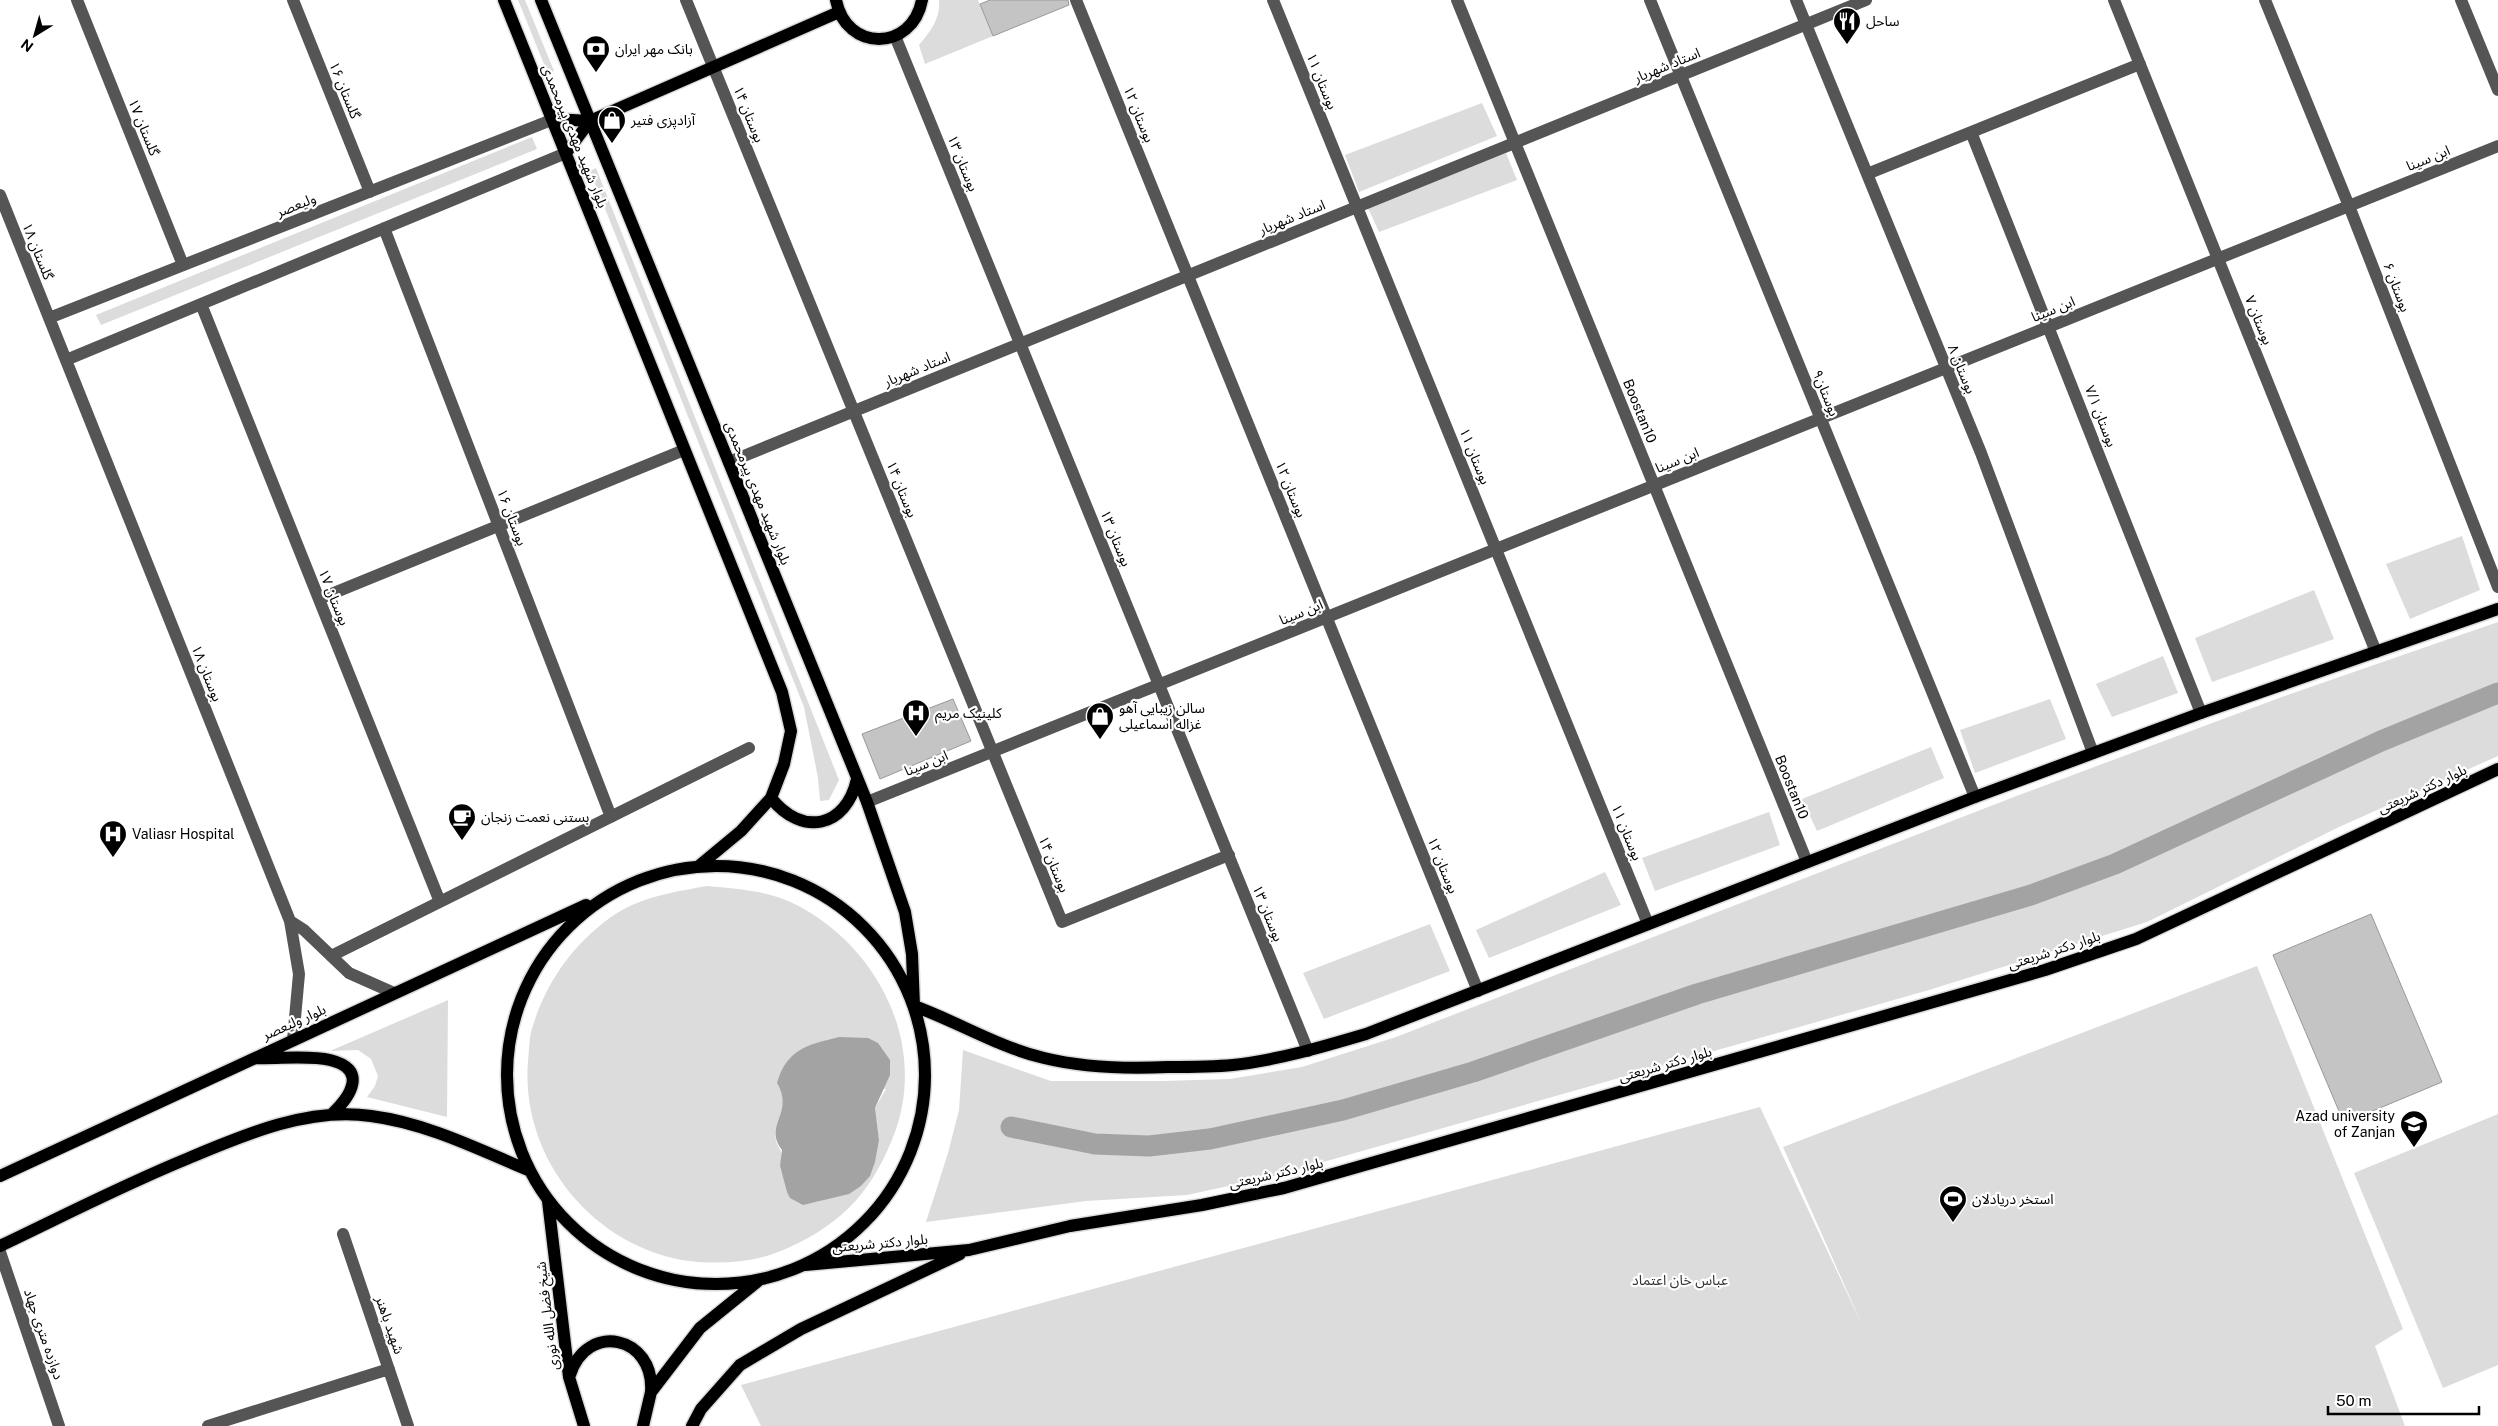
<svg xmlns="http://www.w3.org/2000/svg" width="2498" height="1426" viewBox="0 0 2498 1426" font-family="'Public Sans','Noto Sans Arabic',sans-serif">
  <rect width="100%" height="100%" fill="#fff"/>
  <!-- green -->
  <path fill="#dcdcdc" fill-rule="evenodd" d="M518,0H525L554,71L548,74Z
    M939,0H978L993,36L925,64L919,45C930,32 941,18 939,0Z
    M1482,103L1497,136L1359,192L1345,155Z
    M532,137L537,149L101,325L96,315Z
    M1506,153L1517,180L1379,232L1368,208Z
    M596,168L839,780L829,800L820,801L818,778L804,707L590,171Z
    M2462,536L2480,590L2410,619L2386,564Z
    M2314,590L2334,639L2212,682L2195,638Z
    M2498,622V756L2339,827L2147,922L1929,990L1274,1176L1187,1195L1086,1201L926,1222L948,1153L959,1110L963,1050L1051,1081H1162L1230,1079L1302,1067L1396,1037L2019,795L2282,697Z
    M2163,656L2178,693L2112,717L2096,684Z
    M2050,699L2066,739L1975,773L1960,730Z
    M1931,747L1944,778L1817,831L1802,799Z
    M1769,812L1780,845L1655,891L1642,858Z
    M1605,872L1621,905L1489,958L1476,930Z
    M707,886C740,889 775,891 804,909C881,953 926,1046 895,1132C874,1188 845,1222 790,1247C761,1261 730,1264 698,1262C598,1253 520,1161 528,1061C529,1052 529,1041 531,1032C544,985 572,945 611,917C639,897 674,892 707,886ZM777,1083L886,1089L875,1108L879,1140L870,1175L861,1186L816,1202L785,1185C785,1179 781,1172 780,1166C780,1165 782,1159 782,1159C783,1152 779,1149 777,1144C769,1120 794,1112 777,1083Z
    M1430,924L1450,971L1324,1019L1303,973Z
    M2257,966L2403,1329L2375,1346L2405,1426H761L741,1385L1760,1107L1864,1329L1783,1147Z
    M448,1000L447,1117L367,1097L375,1086L378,1076L371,1059L358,1050L330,1051Z
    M2498,1114V1365L2443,1388L2354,1173Z"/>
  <!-- water -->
  <path fill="#a3a3a3" d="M839,1037L868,1038L878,1043L890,1060V1075L875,1108L879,1140L875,1162L870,1176L861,1186L849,1194L803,1205L790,1198L787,1192L780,1166L782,1150C763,1124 795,1114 777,1083C787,1049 807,1045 839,1037Z"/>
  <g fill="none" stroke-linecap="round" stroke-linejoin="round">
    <!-- canal -->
    <path stroke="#a3a3a3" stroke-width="21" d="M1011,1127L1095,1144L1149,1146L1210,1139L1343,1110L1473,1072L1697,994L2031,895L2115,864L2381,741L2498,693"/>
  </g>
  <!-- building -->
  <path fill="#c4c4c4" stroke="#999" d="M990,0H1068L1069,5L993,36L980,4Z
    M953,699L971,741L880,779L862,734Z
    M2371,914L2442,1082L2344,1123L2273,955Z"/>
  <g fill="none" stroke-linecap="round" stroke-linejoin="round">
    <!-- major casing -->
    <g stroke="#dbdbdb" stroke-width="15">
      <path id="major" d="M504,0L782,692L791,731L784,764L771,798L741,831L700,865
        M541,0L867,802L905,912L912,954L914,1006C958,1022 998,1047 1044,1058C1085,1068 1126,1069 1168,1067C1190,1067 1212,1067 1233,1065C1278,1060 1322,1047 1366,1034L1975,797L2201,713L2498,609
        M836,0C846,52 912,52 922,0
        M554,119L590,121L839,12
        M566,153L590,121
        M771,798C802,837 846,828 857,779
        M507 1075a209 209 0 1 1 418 0a209 209 0 1 1-418 0Z
        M256,1058C278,1059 309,1055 330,1060C368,1069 351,1096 332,1114
        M0,1176L586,905
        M548,1201L569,1377L584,1426
        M0,1246C63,1216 125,1184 189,1158C246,1134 309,1107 371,1116C426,1123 478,1149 528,1170
        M805,1265L969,1250L1070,1226L1202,1205L1284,1188L2045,970L2136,939L2498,769
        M570,1375C587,1321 655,1336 651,1392
        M643,1426L651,1392L700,1328L758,1281
        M692,1426L701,1409L740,1365L801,1329L960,1254"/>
    </g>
    <!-- minor -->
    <path stroke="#555" stroke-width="12" d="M77,0L183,265
      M293,0L370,192
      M686,0L1062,922L1229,855
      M1076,0L1478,991
      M1273,0L1648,924
      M1457,0L1807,862
      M1650,0L1975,797
      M1796,0L1981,453L2093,753
      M2114,0L2376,652
      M2265,0L2349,206L2498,587
      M2461,0L2498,90
      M895,36L1308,1051
      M1971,132L2201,713
      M1867,174L2140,64
      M0,195L290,921L299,974L293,1040
      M384,228L611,817
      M201,304L440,902
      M49,318L554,119
      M66,360L566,153
      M729,462L1866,0
      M319,599L684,450
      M867,802L2498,146
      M290,921L304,930L349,973L394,993
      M331,956L749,748
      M343,1234L408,1426
      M0,1252L59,1426
      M208,1426L389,1369"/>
    <!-- major -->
    <use href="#major" stroke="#000" stroke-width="12"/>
  </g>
  <!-- icons -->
  <defs>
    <g id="restaurant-pin" transform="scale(1.4375)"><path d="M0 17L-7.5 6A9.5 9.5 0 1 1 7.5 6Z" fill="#000" stroke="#fff"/><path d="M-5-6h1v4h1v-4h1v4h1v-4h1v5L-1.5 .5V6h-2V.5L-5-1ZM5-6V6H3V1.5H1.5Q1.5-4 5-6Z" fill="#fff"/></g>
    <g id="bank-pin" transform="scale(1.4375)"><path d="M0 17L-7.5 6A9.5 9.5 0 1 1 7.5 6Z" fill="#000" stroke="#fff"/><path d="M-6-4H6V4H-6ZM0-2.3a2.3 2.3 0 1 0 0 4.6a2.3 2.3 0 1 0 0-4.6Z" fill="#fff"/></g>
    <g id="shop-pin" transform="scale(1.4375)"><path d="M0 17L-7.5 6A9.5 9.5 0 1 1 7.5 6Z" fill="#000" stroke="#fff"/><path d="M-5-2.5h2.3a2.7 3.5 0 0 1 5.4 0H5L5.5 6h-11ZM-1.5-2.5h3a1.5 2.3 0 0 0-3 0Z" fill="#fff"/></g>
    <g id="hospital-pin" transform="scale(1.4375)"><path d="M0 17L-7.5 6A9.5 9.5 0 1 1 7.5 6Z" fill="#000" stroke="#fff"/><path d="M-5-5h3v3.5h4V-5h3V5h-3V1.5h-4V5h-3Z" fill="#fff"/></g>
    <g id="cafe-pin" transform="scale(1.4375)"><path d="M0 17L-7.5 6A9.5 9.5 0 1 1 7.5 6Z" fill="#000" stroke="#fff"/><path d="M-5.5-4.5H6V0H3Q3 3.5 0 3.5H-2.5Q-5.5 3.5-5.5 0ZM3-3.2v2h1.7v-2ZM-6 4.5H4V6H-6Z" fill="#fff"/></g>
    <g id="university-pin" transform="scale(1.4375)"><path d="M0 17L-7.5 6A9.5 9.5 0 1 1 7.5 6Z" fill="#000" stroke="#fff"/><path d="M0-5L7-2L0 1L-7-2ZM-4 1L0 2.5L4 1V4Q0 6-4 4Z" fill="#fff"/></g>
    <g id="stadium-pin" transform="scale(1.4375)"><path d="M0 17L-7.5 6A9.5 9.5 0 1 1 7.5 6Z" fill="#000" stroke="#fff"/><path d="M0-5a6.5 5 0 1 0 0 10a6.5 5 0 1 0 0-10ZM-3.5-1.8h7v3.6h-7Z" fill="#fff"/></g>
  </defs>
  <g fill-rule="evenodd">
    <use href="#restaurant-pin" x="1847" y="21"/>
    <use href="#bank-pin" x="596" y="49"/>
    <use href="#shop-pin" x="612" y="120"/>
    <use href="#hospital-pin" x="916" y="713"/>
    <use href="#shop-pin" x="1100" y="716"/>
    <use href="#cafe-pin" x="462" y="817"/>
    <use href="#hospital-pin" x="113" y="834"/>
    <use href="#university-pin" x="2414" y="1124"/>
    <use href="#stadium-pin" x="1953" y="1199"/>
  </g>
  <g text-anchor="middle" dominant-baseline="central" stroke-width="4.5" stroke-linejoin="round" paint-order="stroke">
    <!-- poi labels -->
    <g font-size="14" fill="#000" stroke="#fff" text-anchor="start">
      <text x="1866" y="21">ساحل</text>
      <text x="615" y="49">بانک مهر ایران</text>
      <text x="631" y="120">آزادپزی فتیر</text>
      <text x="1119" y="708">سالن زیبایی آهو<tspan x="1119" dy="16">غزاله اسماعیلی</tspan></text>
      <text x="935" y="713">کلینیک مریم</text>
      <text x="481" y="817">بستنی نعمت زنجان</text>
      <text x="132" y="834">Valiasr Hospital</text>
      <text x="2395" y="1116" text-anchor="end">Azad university<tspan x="2395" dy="16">of Zanjan</tspan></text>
      <text x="1972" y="1199">استخر دریادلان</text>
    </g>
    <!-- street labels -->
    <g font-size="14" fill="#000" stroke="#fff">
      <text transform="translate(1667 65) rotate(-22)">استاد شهریار</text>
      <text transform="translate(1322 81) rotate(68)">بوستان ۱۱</text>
      <text transform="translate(345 90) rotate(68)">گلستان ۱۶</text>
      <text transform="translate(749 114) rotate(68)">بوستان ۱۴</text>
      <text transform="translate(1139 114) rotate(68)">بوستان ۱۲</text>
      <text transform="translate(144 127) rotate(68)">گلستان ۱۷</text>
      <text transform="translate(575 136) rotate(68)">بلوار شهید مهدی پیرمحمدی</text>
      <text transform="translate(2428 158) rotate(-22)">ابن سینا</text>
      <text transform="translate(963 163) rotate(68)">بوستان ۱۳</text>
      <text transform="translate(296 205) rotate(-22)">ولیعصر</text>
      <text transform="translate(1292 217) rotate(-22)">استاد شهریار</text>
      <text transform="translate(38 251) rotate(68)">گلستان ۱۸</text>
      <text transform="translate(2397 287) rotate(69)">بوستان ۶</text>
      <text transform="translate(2053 309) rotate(-22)">ابن سینا</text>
      <text transform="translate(2259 320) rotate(68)">بوستان ۷</text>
      <text transform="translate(917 369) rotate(-22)">استاد شهریار</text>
      <text transform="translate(1962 369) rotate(68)">بوستان ۸</text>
      <text transform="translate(1826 393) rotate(68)">بوستان۹</text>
      <text transform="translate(1640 411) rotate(68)">Boostan10</text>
      <text transform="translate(2101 416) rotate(69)">بوستان ۷/۱</text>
      <text transform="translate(1475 456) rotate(68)">بوستان ۱۱</text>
      <text transform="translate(1677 460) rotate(-22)">ابن سینا</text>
      <text transform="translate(902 489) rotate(68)">بوستان ۱۴</text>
      <text transform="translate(1291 489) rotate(68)">بوستان ۱۲</text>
      <text transform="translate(758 493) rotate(68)">بلوار شهید مهدی پیرمحمدی</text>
      <text transform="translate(512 517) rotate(69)">بوستان ۱۶</text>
      <text transform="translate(1116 538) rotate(68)">بوستان ۱۳</text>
      <text transform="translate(334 597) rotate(68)">بوستان ۱۷</text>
      <text transform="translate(1301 612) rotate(-22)">ابن سینا</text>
      <text transform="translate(207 673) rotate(68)">بوستان ۱۸</text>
      <text transform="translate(926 763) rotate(-22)">ابن سینا</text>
      <text transform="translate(1792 787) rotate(68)">Boostan10</text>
      <text transform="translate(2422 789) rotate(-25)">بلوار دکتر شریعتی</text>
      <text transform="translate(1627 832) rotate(68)">بوستان ۱۱</text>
      <text transform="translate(1054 864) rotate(68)">بوستان ۱۴</text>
      <text transform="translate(1443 865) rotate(68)">بوستان ۱۲</text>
      <text transform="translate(1268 913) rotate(68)">بوستان ۱۳</text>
      <text transform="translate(2054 950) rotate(-18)">بلوار دکتر شریعتی</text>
      <text transform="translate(294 1022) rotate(-24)">بلوار ولیعصر</text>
      <text transform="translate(1665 1064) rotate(-16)">بلوار دکتر شریعتی</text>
      <text transform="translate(1276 1173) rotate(-13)">بلوار دکتر شریعتی</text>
      <text transform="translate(880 1243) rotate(-5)">بلوار دکتر شریعتی</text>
      <text transform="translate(547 1316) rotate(-97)">شیخ فضل الله نوری</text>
      <text transform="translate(390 1325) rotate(71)">شهید باهنر</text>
      <text transform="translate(44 1334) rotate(71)">دوازده متری جهاد</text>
    </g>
    <!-- park labels -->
    <g font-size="14" fill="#333" stroke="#fff">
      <text x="1680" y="1280">عباس خان اعتماد</text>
    </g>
  </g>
  <!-- north arrow -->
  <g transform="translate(35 35) rotate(217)" stroke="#ffffff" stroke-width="4" paint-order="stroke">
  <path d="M0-4L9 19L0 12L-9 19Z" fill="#000000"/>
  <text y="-8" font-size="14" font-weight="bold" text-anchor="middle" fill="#000000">N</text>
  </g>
  <!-- scale -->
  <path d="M2328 1406v8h151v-8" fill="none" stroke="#000000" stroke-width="2.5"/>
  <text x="2336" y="1406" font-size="15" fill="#000000" stroke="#ffffff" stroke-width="4" paint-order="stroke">50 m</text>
</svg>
